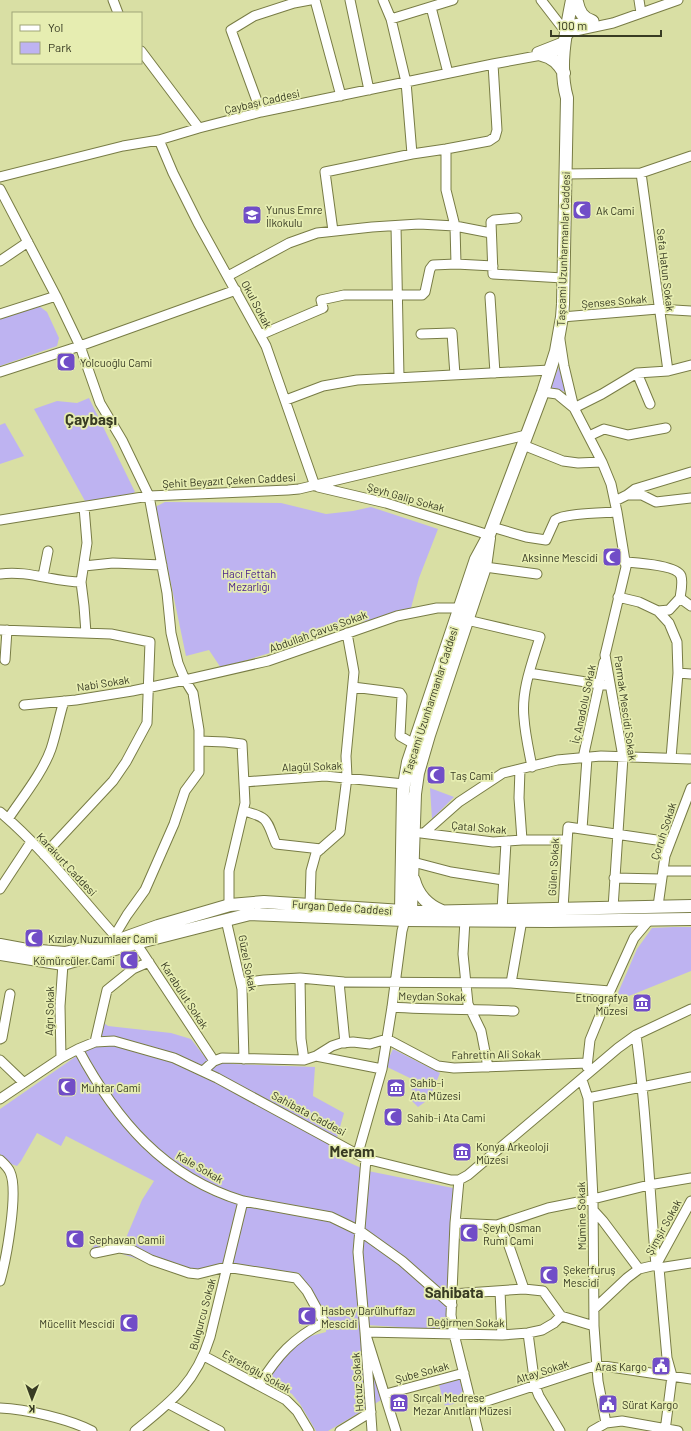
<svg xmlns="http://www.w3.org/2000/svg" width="691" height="1431" viewBox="0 0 691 1431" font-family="Barlow,sans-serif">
  <rect width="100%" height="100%" fill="#d9dfa4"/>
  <!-- green -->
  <path fill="#beb3f1" d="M39,306L47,312L59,338L57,346L0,366V319Z
    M561,362L566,392L550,388Z
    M89,398L135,492L123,498L85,501L34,409L57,401L77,403Z
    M5,423L24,456L0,464V425Z
    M165,502L281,503L326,514L353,511L371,507L438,529L419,578L411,608L390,616L361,622L353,621L320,631L276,651L221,668L209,650L186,656L155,507Z
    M430,788L454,797L432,819Z
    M673,927H691V971L614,1002L637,949L652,928Z
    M104,1023L108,1026L171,1033L191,1039L204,1056L233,1064L315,1067L313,1096L344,1113L332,1155L368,1171L453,1188L446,1330L367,1325L388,1396L328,1431H316L300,1404L292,1394L268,1380L281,1356L300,1339L326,1332L327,1316L299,1273L235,1264L217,1275L193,1277L119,1253H90C94,1238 113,1240 126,1238L142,1200L154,1181L66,1136L61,1146L37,1133L21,1161L17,1166L11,1164L0,1154V1109L78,1055L96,1045Z
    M393,1049L440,1073L429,1099L418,1107L410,1099L414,1080L385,1066Z
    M458,1372L465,1401L445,1406L437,1378Z"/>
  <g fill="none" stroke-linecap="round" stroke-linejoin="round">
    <!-- minor casing -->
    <g stroke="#787c45" stroke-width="11">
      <path id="minor" d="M113,0L118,13
        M315,0L341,96
        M350,0L369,90
        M383,0L391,19L406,82L412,154
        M541,0L568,35
        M639,0L641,13
        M431,7L448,73
        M391,19L453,0
        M567,25L594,21
        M566,33L613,23L678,0
        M141,51L199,128
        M537,52L565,41
        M261,112L231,30L254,16L294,3L310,0
        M159,140L173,173L198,223L266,346L315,486
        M446,149V190L455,226L456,264L493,266
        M641,173L668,371
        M565,174L641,173L691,156
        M0,177L123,146L159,140L199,128L261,112L493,64L547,54L565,48
        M0,189L56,296L80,346L100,403L122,440L149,496L167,593L171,633L178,663L185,680L193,693L199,730V772L185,791L174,824L145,890L127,915L115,935
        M517,218L494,220L491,222L493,274L563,278
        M396,226L399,377
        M333,231L325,172L412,154L446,149L489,141L495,137L497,130L493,64
        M0,261L28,242
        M228,276L289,243L317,233L372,227L419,224L455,226L491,233
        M490,297L495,373
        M0,314L56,296
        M562,317L658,309L691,311
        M421,334L452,333L455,375
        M260,335L323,308L321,300L344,295H422L425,292L430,269L433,265L456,264
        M560,340L564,366L574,408L602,462L611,484L617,512L626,567L605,655L623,757L613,908
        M0,372L80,346L236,290
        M637,373L650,404
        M543,392L557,394L574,408L602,394L637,373L668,371L691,365
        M286,400L323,386L357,380L550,370
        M589,436L604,429L628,435L666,428
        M523,445L563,461L578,463L602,462
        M318,487L386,503L489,535
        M627,495H642L656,502L691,498
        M615,501L627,495L635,489L691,472
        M0,520L149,496L288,490L299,489L526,435
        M492,527L526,537L546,540L555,520C564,513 604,513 617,512
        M625,562C636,563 677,565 681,576C683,583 681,592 680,598
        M84,566L113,563L162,565
        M485,567L537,574
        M0,574C28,570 54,582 81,582L84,606L86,633
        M43,576L48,551
        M81,582L87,543L84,507
        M618,597L639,602L658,611L669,623L677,642L678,673L671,758
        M658,611L669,610L680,598L691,606
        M467,620L540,637C532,663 521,691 524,718C525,734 529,751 532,767
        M0,630L111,634L150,642L147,723L126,762L113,781L44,855
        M5,660L7,630
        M529,673L605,685
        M678,673L691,674
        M353,687L400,693L402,696L400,736L414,744
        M24,705L76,700L132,691L185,680L268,661L397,616L437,608H459
        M199,741L225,742L242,744L245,803L229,871V906
        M583,758L604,662
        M520,769L519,798L522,840
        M244,782L325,776L404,784
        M244,811C270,818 266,820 276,844L321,849
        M0,812C44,849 79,896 118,939
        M8,819C22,798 43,772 51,749C56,734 59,717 64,701
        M582,829L587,758
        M421,833L493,842L522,840H566
        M424,833L459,802L503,773L557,760L601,756L691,759
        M413,862L451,872L503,880
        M663,871H691
        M614,878L661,879
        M0,889L31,842
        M310,905L311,871L316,853L340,832L347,777L346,756L354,672L347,633
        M658,906L665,856L691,788
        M563,909L568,827L670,842
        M502,910L506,842
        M226,920L242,989L244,1059
        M465,920L463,954L468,1004L481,1031L488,1067
        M136,943L214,1061
        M300,978L301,1039L304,1060
        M339,982L345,1043
        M241,983L264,980L300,978L344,982L511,983L610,991
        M511,983L522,920
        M392,1007C433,1010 473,1009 514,1011
        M636,1035C647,1111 649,1189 656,1265L659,1268L667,1358L672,1376L665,1431
        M0,1039L2,1038L10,994
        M95,1042L107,990L133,969L149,962
        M78,1049C116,1120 164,1177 243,1201L331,1217L360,1231L402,1261L452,1305
        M316,1056L332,1046L341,1043L353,1042L370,1044L387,1039L438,1066L454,1068L587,1063
        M61,1058L60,1006L63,964
        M0,1060L24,1083
        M587,1067L590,1040L610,991L634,938L650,919
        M203,1071L214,1061L222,1058L304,1060L316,1056L382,1069
        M582,1080L588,1098L593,1199L594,1326L598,1381L606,1423
        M588,1098L691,1077
        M0,1099L61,1058L78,1049L95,1042L114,1041L174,1058L217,1078L366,1159L451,1180H459L468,1175L618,1048L636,1035L691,1009
        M358,1153L382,1069L392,1007L402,931L405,920
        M366,1159L358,1252L365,1332L396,1431
        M0,1160C4,1164 8,1167 10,1172C19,1191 6,1260 0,1281
        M459,1180L455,1223L451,1315L454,1334L478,1431
        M593,1210L603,1221L639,1269
        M455,1223L497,1225L548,1208L593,1199L649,1185L691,1178
        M497,1225L508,1243L524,1289
        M95,1253L119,1248L132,1250L151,1260L189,1273L198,1274L226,1267L296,1278L307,1291L324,1322C292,1339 278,1355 259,1385
        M659,1268L691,1263
        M500,1291L502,1335
        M452,1294L524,1289L543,1291L561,1316L594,1326
        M594,1309L627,1278L639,1269L656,1265L691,1201
        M528,1333L535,1386L539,1396L560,1431
        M204,1356L286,1400L297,1411L309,1431
        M386,1394L464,1373
        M169,1404L220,1431
        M472,1406L597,1365L691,1379
        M0,1408C26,1409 69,1419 92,1431
        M135,1431C171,1402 196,1383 210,1337L243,1201
        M340,1431L371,1412
        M372,1431L365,1332L502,1335L528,1333L542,1330L554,1323L561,1316
        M592,1431L606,1423L622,1421L678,1431"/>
    </g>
    <!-- major casing -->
    <g stroke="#787c45" stroke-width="14">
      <path id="major" d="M577,2C579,12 583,18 592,21
        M542,55C553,57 559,64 564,73
        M414,880C418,895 427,905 442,911
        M407,918L411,911L415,794L418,773L429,735L485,567L489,538
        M405,920L401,911L403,791L408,762L476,559L489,535L543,392L556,351L562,317L563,304L567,98C558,67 566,31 572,0
        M0,945L27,950L65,953L119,940L158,926L230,905L264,902L418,912L691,906
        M0,954L63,964L136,943L250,914L405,920L550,921L691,919"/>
    </g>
    <!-- minor -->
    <use href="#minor" stroke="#fff" stroke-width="9"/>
    <!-- major -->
    <use href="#major" stroke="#fff" stroke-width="12"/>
  </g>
  <!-- icons -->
  <defs>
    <g id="mosque-square" transform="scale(1)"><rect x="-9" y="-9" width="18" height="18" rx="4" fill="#714dc7" stroke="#e6edb1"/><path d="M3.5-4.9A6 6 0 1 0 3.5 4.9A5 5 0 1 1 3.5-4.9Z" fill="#fff"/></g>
    <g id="school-square" transform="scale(1)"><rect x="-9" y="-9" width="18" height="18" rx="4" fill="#714dc7" stroke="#e6edb1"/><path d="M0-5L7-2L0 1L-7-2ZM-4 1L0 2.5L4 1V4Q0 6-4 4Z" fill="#fff"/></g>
    <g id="museum-square" transform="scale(1)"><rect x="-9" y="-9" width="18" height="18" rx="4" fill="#714dc7" stroke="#e6edb1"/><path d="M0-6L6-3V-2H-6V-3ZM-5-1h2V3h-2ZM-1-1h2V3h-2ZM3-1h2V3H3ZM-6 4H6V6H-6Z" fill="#fff"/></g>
    <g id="civic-square" transform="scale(1)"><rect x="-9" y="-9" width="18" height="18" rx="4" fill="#714dc7" stroke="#e6edb1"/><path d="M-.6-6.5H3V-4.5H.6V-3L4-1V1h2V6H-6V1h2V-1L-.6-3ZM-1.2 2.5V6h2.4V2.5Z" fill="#fff"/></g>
  </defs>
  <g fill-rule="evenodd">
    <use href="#mosque-square" x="582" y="210"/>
    <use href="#school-square" x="252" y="215"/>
    <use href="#mosque-square" x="66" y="362"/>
    <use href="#mosque-square" x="612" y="557"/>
    <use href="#mosque-square" x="436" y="775"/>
    <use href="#mosque-square" x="34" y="938"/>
    <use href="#mosque-square" x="129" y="960"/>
    <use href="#museum-square" x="642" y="1003"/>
    <use href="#mosque-square" x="67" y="1087"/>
    <use href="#museum-square" x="396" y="1088"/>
    <use href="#mosque-square" x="393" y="1117"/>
    <use href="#museum-square" x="462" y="1152"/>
    <use href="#mosque-square" x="469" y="1233"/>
    <use href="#mosque-square" x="75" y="1239"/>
    <use href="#mosque-square" x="549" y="1275"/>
    <use href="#mosque-square" x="307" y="1316"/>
    <use href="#mosque-square" x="129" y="1323"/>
    <use href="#civic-square" x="661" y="1366"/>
    <use href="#museum-square" x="399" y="1403"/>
    <use href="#civic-square" x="608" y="1404"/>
  </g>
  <g text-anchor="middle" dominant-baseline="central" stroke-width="3.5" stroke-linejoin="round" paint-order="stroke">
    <!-- street labels -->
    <g font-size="11" fill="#383b23" stroke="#e6edb1">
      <text transform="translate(262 101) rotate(-13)">Çaybaşı Caddesi</text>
      <text transform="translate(563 249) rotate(-88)">Taşcami Uzunharmanlar Caddesi</text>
      <text transform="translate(666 270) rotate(83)">Sefa Hatun Sokak</text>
      <text transform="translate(614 301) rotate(-5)">Şenses Sokak</text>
      <text transform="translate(257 304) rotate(62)">Okul Sokak</text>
      <text transform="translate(229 480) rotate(-3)">Şehit Beyazıt Çeken Caddesi</text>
      <text transform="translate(406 497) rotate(16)">Şeyh Galip Sokak</text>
      <text transform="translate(318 631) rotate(-20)">Abdullah Çavuş Sokak</text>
      <text transform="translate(103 683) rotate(-9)">Nabi Sokak</text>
      <text transform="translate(430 701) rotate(-72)">Taşcami Uzunharmanlar Caddesi</text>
      <text transform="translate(583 704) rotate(-78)">İç Anadolu Sokak</text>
      <text transform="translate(626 708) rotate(82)">Parmak Mescidi Sokak</text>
      <text transform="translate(312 766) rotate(-2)">Alagül Sokak</text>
      <text transform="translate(479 827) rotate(5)">Çatal Sokak</text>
      <text transform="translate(663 831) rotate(-72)">Çoruh Sokak</text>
      <text transform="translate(67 864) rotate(47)">Karakurt Caddesi</text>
      <text transform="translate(553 867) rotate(-87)">Gülen Sokak</text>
      <text transform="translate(342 907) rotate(4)">Furgan Dede Caddesi</text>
      <text transform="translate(248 963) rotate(79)">Güzel Sokak</text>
      <text transform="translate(185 995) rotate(57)">Karabulut Sokak</text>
      <text transform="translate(432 996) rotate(1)">Meydan Sokak</text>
      <text transform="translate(49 1011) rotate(-89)">Ağrı Sokak</text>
      <text transform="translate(496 1054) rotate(-1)">Fahrettin Ali Sokak</text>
      <text transform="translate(309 1113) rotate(28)">Sahibata Caddesi</text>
      <text transform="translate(200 1167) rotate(30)">Kale Sokak</text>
      <text transform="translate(581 1216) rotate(-91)">Mümine Sokak</text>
      <text transform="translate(663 1227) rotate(-61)">Şimşir Sokak</text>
      <text transform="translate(202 1314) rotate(-75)">Bulgurcu Sokak</text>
      <text transform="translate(466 1322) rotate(1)">Değirmen Sokak</text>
      <text transform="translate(257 1371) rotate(29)">Eşrefoğlu Sokak</text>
      <text transform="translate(542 1371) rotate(-18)">Altay Sokak</text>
      <text transform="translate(422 1372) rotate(-15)">Şube Sokak</text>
      <text transform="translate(357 1382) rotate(-94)">Hotuz Sokak</text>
    </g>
    <!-- poi labels -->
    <g font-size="11" fill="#383b23" stroke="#e6edb1" text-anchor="start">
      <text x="266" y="209">Yunus Emre<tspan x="266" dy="13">İlkokulu</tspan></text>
      <text x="596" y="210">Ak Cami</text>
      <text x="80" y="362">Yolcuoğlu Cami</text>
      <text x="598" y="557" text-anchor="end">Aksinne Mescidi</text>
      <text x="450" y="775">Taş Cami</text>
      <text x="48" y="938">Kızılay Nuzumlaer Cami</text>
      <text x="115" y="960" text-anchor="end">Kömürcüler Cami</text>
      <text x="628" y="997" text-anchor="end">Etnografya<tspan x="628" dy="13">Müzesi</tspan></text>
      <text x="410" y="1082">Sahib-i<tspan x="410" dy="13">Ata Müzesi</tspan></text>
      <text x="81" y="1087">Muhtar Cami</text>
      <text x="407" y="1117">Sahib-i Ata Cami</text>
      <text x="476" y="1146">Konya Arkeoloji<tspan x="476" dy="13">Müzesi</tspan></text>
      <text x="483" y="1227">Şeyh Osman<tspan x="483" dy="13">Rumi Cami</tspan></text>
      <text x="89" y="1239">Sephavan Camii</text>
      <text x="563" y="1269">Şekerfuruş<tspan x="563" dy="13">Mescidi</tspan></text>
      <text x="321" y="1310">Hasbey Darülhuffazı<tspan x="321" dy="13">Mescidi</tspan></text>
      <text x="115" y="1323" text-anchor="end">Mücellit Mescidi</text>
      <text x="647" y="1366" text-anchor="end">Aras Kargo</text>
      <text x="413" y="1397">Sırçalı Medrese<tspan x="413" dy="13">Mezar Anıtları Müzesi</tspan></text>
      <text x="622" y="1404">Sürat Kargo</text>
    </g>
    <!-- park labels -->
    <g font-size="11" fill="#461d8c" stroke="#e6edb1">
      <text x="249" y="573">Hacı Fettah<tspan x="249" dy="13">Mezarlığı</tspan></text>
    </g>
    <!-- district labels -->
    <g font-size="15" font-weight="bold" fill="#383b23" stroke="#e6edb1">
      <text x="91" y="419">Çaybaşı</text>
      <text x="352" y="1151">Meram</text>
      <text x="454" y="1292">Sahibata</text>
    </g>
  </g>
  <!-- legend -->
  <rect x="12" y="12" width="130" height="52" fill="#e6edb1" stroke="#a0a678"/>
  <rect x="20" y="25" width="20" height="6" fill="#ffffff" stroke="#a0a678"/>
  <text x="48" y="32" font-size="12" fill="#383b23">Yol</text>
  <rect x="20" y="42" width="20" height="12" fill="#beb3f1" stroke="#a0a678"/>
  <text x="48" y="52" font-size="12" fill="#383b23">Park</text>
  <!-- north arrow -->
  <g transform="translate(32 1399) rotate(181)" stroke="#e6edb1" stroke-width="3" paint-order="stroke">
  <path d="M0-3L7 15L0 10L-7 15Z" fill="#383b23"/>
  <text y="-6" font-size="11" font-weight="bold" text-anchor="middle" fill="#383b23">K</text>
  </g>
  <!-- scale -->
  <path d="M551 30v6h110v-6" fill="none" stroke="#383b23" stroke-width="2"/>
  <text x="557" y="30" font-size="12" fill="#383b23" stroke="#e6edb1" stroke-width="3" paint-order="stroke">100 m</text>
</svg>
